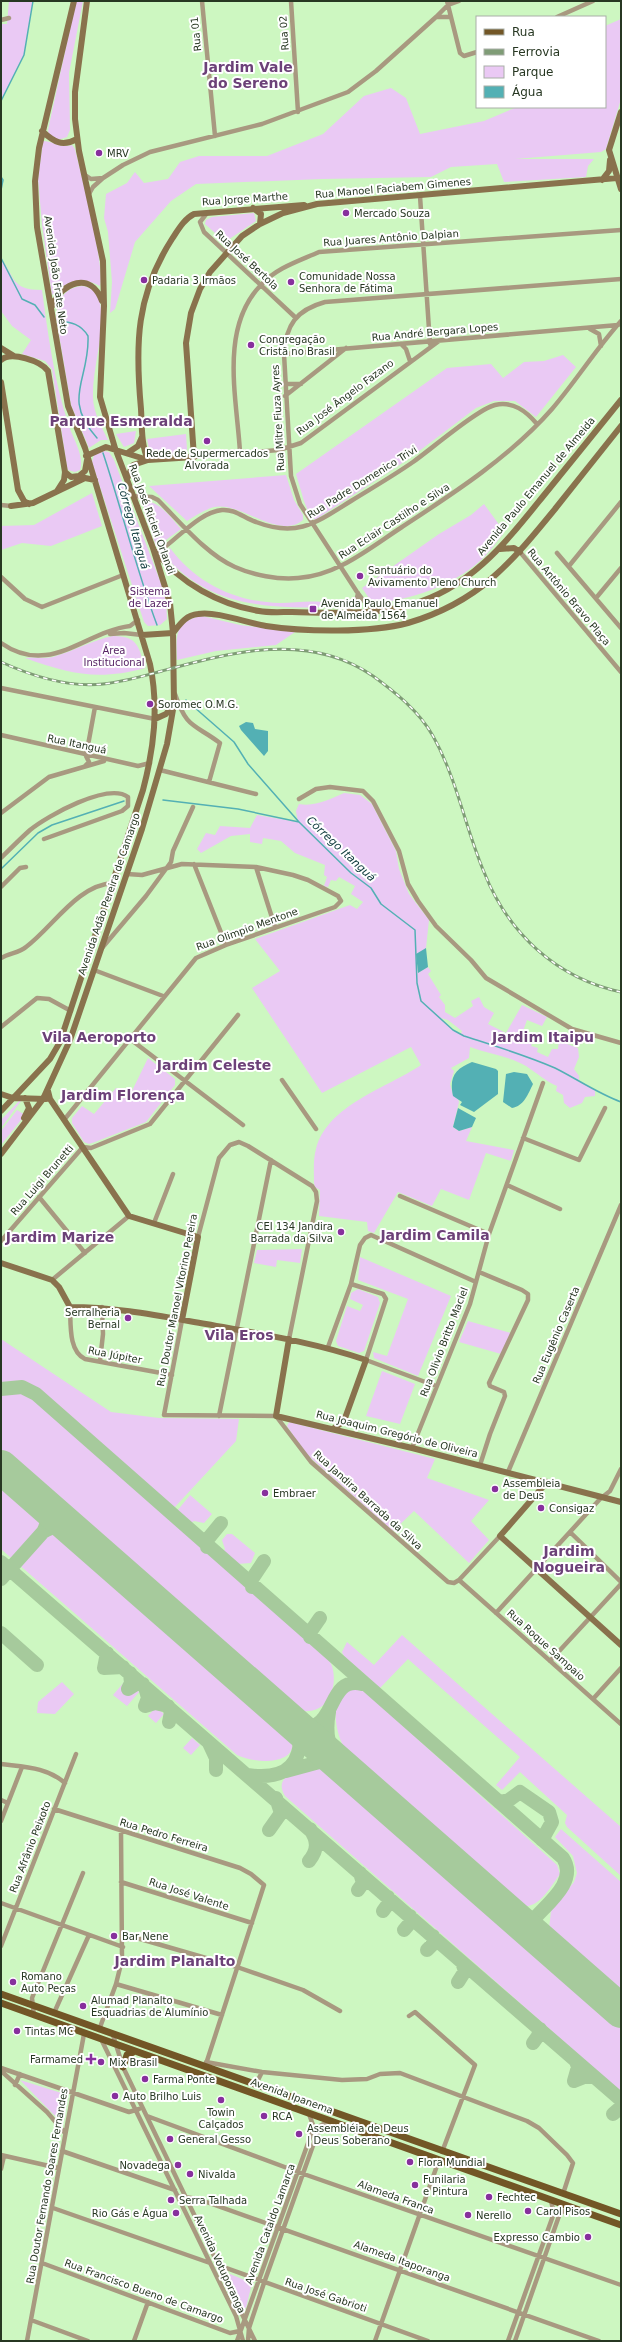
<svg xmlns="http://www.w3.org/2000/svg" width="622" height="2342" viewBox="0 0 622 2342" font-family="'DejaVu Sans',sans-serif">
  <rect width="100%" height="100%" fill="#cdf7c1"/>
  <!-- green -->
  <path fill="#eac9f4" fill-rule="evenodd" d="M9,1H33L24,55L1,101V24H7Z
    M76,1H83L69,73L70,130L67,137L58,140L49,135L48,130Z
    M621,19V99L606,149L601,152L515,159H594L588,166L586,177L504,182L497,164L451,167L431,177L322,179L196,184L171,201L135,242L115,309L110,313L112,282L108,232L104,218L106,194L127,183L135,172L144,183L168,179L180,162L199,156H267L323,134L364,96L391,88L406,98L420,134L484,121L517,107H605V26Z
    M43,141C53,141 60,149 72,145L75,149C81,175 105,264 100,286C80,276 69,280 52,295L42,224L38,179Z
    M254,213L256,221L225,242L205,224L206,220L212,217Z
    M1,258C15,277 11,290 42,290C48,334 54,381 68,423C72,437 85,456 80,470L75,472L68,470L67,467L52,369L45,361L22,354L31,340L12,326L1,311Z
    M82,286C91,287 99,293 100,303C106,332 92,367 93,397C93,412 102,428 108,440H101L89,448L71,405L56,317C59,300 63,288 82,286Z
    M563,355L576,367L536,417L515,401H494L476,408L410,458L315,520L308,511L304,501L296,474L447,368L491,364L503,378L524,362L544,361Z
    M136,431L134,443L124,447L116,434Z
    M186,434L187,449L186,452L157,457L150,454L147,439Z
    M104,451L109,452L114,460L162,586L166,601L167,619L160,625L148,626L144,622L92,462L94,455Z
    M286,475L294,500L303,515V520C278,541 241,501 214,507C204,510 195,516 187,521L149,486Z
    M92,493L102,526L51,546L22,543L1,550V526L34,525Z
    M148,502C160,502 173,520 181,529L159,545L156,546L144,510V505Z
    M484,504L503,530V534C496,542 489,553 481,560C451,587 412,599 373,604L362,588L439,534L471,515Z
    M170,548C197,584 236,602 280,603C297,603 315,599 332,604L326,607C265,609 207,605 164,555Z
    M202,616L240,625L295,632L276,645L216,651L177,660C176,637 174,621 202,616Z
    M113,636C138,636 139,647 145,668C98,681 70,674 25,658C35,656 45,660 56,656C76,650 93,640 113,636Z
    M344,793L360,795L372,804L396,851L399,869L409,894L429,920L426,948L416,955L418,973L428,967L431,971L428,974L441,995L439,997L445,1005V1012L455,1018L473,1006L471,1001L479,997L484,1007L494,1013L488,1024L506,1033L522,1005L547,1017L542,1026L527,1020L523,1031L536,1036L531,1046L538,1048L537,1052L548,1057L552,1049H558L559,1041L578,1048L579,1057L574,1069L579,1076V1081L595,1090V1096L585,1097L582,1103L570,1108L564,1103L563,1095L556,1091L557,1086C545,1081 537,1073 526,1066C509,1056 488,1054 470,1047L469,1058L451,1068L454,1071L450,1084L453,1095L458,1099L459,1102L453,1127L459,1131L472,1127L466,1141L514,1150L511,1161L486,1153L469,1200L441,1189L432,1206L398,1192L374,1233L368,1231L367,1222L319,1216L320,1190L315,1187L314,1183C314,1172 313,1159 316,1149C327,1105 387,1088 421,1065L411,1047L322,1093L252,988L280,971L255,939L350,905L357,909L363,902L351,894L355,886L339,877L336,881L331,880L328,887L324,886L327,877L324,875L325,865L295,853L281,841L263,838L262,844L250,842V834L231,836L201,853L197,849L206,833L215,835L220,826L250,828L257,815L298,822L296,811L299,804C315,807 330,799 344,793ZM441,1018L448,1020L462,1031L461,1034L453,1030Z
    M148,1058L175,1079V1085L146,1122L95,1142L89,1144L84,1142L72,1123V1118L82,1106L94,1114L116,1088L131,1093Z
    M19,1101H21L1,1128V1120Z
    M17,1110L25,1115L1,1145V1131Z
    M302,1249L300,1263L277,1260L276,1267L254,1263L257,1250Z
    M360,1257L451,1296L418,1376L374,1358L373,1352L387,1356L408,1299L358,1280Z
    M358,1289L378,1297L380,1303L364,1351L359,1353L338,1346L336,1341L347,1306L360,1311L363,1305L350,1299L351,1293Z
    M468,1321L511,1333L501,1354L459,1342Z
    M1,1339L111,1412L159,1418L239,1419L236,1441L174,1508L38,1389L29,1383H1Z
    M382,1371L415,1384L400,1424L366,1416Z
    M19,1393L31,1398L327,1658C339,1670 335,1702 317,1709C311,1712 305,1711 299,1711L1,1450V1394Z
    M289,1422L435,1459L427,1478L489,1500L471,1521L489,1540L469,1563L414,1511L393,1531L314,1461L302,1449L287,1426Z
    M1,1479L286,1728C310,1764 260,1766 237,1755L1,1549Z
    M190,1495L212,1514L204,1523L194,1521L191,1523L177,1511Z
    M227,1534H232L255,1553L251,1563L237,1564L223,1552L225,1549L222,1540Z
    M402,1635L621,1827V1876L567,1827L565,1823L567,1815L520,1772L502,1790L496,1785L520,1757L408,1659L380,1688L344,1656L342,1652L347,1642L374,1665Z
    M126,1680L139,1692L127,1706L113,1695Z
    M62,1682L74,1694L55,1714L37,1713L38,1702Z
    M355,1685L360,1687L557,1865L560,1874C551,1886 540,1908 523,1906C482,1870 440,1834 399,1799C382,1784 360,1770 347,1752C334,1735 327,1690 355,1685Z
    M156,1707L164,1714L156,1723L148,1716Z
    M192,1738L200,1745L191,1755L183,1748Z
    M314,1765H321L335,1772L621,2023V2092L285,1796C272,1775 300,1770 314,1765Z
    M561,1829L621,1882V1993L549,1929L551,1911L574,1882L577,1873L573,1856L555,1837Z
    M20,2080L68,2095L62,2123Z
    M230,2274L252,2283L246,2308H241L227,2278Z"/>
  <!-- water -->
  <path fill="#53b0b4" d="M246,722L253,723L255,729L268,731V751L264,756L241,730L239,726Z
    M426,948L428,967L418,973L416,954Z
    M472,1062L496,1069L498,1071V1094L474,1112L460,1105L462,1102L453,1096C449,1077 455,1069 472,1062Z
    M514,1072L527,1074L533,1084C528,1094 524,1106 512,1108L503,1102L506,1074Z
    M458,1108L476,1118L472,1127L459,1131L453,1127Z"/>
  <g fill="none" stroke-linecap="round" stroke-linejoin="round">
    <!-- stream -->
    <path stroke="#53b0b4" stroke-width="1.5" d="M1,101L24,55L33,1
      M1,177L3,180L1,190
      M1,258L22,299L35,305L44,317
      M58,321C71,322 81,324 88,336C90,380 61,398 97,438
      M103,453C122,510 136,569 157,625
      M186,700L234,742L248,764L299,822L351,873L371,888L381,904L415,930L417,983L421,1001L453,1030L464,1036C495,1046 525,1055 555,1068C577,1079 597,1093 621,1102
      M163,800L238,809L299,822
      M1,869L38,833L52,825L124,801"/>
    <!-- taxiway -->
    <path stroke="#a6ca9c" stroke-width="14" d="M1,1389L22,1387L36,1394L563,1858C578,1881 548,1903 533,1920L531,1924L534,1934
      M43,1532C49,1521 48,1515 43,1504
      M207,1547V1540L221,1523
      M1,1562L621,2100
      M1,1579L43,1532C53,1526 60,1525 71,1528
      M252,1587V1579L264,1561
      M1,1633L37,1665
      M310,1637L311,1631L320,1618
      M107,1653L104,1668L123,1667
      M130,1673L131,1683L128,1689L136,1684H143
      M145,1687L148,1698L145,1706L155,1703L168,1706L171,1712L169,1722
      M209,1743L216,1758V1770
      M286,1771L323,1761L342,1766C328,1749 325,1733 329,1712
      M247,1775C269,1778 291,1776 298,1753C300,1747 300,1740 298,1734C295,1725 287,1719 281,1712C341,1758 320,1673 362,1684
      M499,1802L509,1800L520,1792L549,1812L552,1822L542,1840
      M269,1830L281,1813L276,1798
      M309,1861C318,1850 318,1841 310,1829
      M358,1890L363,1883L360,1873
      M383,1911L388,1904V1897
      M519,1921L527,1922L533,1920
      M404,1930L410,1923V1916
      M427,1950L433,1944V1936
      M458,1982L465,1971L462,1962
      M533,2043L538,2036L540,2029
      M576,2061L578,2067L574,2081L584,2077H594
      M613,2114L621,2107"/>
    <!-- runway -->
    <path stroke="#a6ca9c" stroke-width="34" d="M1,1467L621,2011"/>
    <!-- street -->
    <path stroke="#a89980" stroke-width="4.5" d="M202,1L215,136
      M291,1L298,112
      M447,1L460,53L464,56L477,52
      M451,17H436L448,5L459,1
      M557,17L593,1
      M1,20L9,18
      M85,175L91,179L103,178L93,187L89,194
      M103,178L123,165L150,152L262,124L348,92L376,71L436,17
      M420,196L430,344
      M207,213L200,222L204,232L296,318
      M590,329L599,334L601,346
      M401,344L406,349L410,361
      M284,354L618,325
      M284,384H301
      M285,396L346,348
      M240,452C237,399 219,328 261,285C276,268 299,261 319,252L621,230
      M194,457L279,450L301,443L439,341
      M133,496L152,497L158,500C180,522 207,555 235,567C253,575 278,580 298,578C337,576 371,547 402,527C454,493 511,456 552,409C576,381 596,349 621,321
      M1,505L11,506
      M166,546C182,534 201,512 222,510C235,509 244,518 256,522C298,538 317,522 351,501C372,488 393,476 413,462C430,450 478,409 495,405C513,401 526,411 537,424
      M520,552L621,672
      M557,553L621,628
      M569,566L621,502
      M1,577L25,599L42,607L123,575
      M596,598L621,568
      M376,610L367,605L357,592L300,504L291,476L284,354C286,325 296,310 325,302L621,279
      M347,612L356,603L358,593
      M110,634L124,633L142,635
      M1,643C50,677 84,632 130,626L138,620
      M1,688L155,719
      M175,694C187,729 193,723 220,743L209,782
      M1,735L138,766L150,763
      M85,766L89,762L86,756L95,707
      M160,770L256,794
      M299,799L316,789L330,787L363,791L373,801L399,851L408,884L418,901L436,926L471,960L486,978L572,1029L621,1043
      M1,813L49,777L104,761
      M1,858C10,849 20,839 30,830C47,816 108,782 128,797V806L122,811L44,839
      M194,864L226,945
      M256,867L275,927
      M1,887L20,868L26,867
      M102,948L146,896L171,862L173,851L193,807
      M1,958C9,953 19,953 26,947C53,927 77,885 113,883
      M94,970L163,996
      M1,1027L37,998L49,999L71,1011
      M130,1039L243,1125
      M282,1080L316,1129
      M64,1120L196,958L226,945L335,907L341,901L338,896L308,880L293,875L256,867L182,864L142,875L127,874
      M523,1138L579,1160L605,1108
      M507,1185L560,1209
      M400,1196L489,1234
      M39,1197L85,1253
      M154,1223L173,1174
      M198,1237L219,1158L230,1145L239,1142L248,1146L312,1186L316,1192L317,1201L289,1339
      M1,1241L83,1147L91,1148L150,1124L238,1015
      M479,1272L522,1290L528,1294V1300L489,1383L490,1386L504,1392L505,1396L490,1434L480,1465
      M52,1280L129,1216
      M351,1284L383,1294L386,1299L366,1360L436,1386
      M70,1307C71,1323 68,1351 85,1359L172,1375
      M182,1320L164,1415L276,1416L311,1462L448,1582L454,1583L459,1580L500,1536
      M328,1347L351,1284L360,1245L365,1238L371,1235L476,1282
      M100,1361L103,1334L102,1307
      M219,1416L271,1160
      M412,1448L470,1304L489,1234L543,1083
      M508,1472L621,1205
      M570,1532L621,1582
      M459,1580L621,1724
      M496,1613L600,1499L610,1491L621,1469
      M550,1661L621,1584
      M593,1699L621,1668
      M1,1764C24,1767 47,1767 65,1783
      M1,1800L8,1803
      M54,1809L240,1868L251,1874L264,1885L206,2064
      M1,1821L22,1767
      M121,1882L252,1923
      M1,1903L123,1947
      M123,1934L237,1967L303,1990L340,2011
      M1,1946L76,1754
      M116,1984L222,2015
      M54,2013L89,1935
      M34,2016L32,1998L83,1873
      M409,2016L415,2012L475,2065L442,2152
      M99,2030L116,1984L122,1960L121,1831
      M113,2035L123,2067L255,2341
      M102,2041L236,2316L243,2341
      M206,2062L262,2072L342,2080L367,2079L380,2074L400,2073L527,2121L539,2128L567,2155L573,2163L563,2194
      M1,2068L129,2112L139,2109
      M1,2071L47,2112L65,2133
      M15,2085L20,2074
      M255,2086L262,2072
      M147,2116L298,2172L621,2285
      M62,2151L175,2190
      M1,2155L58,2168
      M1,2169L4,2156
      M178,2196L198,2199L599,2341
      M53,2208L210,2263
      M42,2263L230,2333L240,2331
      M218,2265L428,2341
      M31,2320L88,2341
      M27,2341L84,2034
      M134,2341L148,2302
      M237,2341L312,2132L313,2125L309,2114
      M248,2341L249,2328L264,2283L320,2126L329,2121
      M375,2341L439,2160
      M508,2341L554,2213L551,2201
      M515,2341L559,2216L563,2211L571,2208"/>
    <!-- secondary -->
    <path stroke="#89724d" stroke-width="6" d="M621,112L609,150L621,189
      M42,131C54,142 62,147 77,139
      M602,180L609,171L610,160
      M253,208L261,214L260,224
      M52,306C62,282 91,271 102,301
      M1,348L14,356
      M1,360C11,351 41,361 48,371L65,472L64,480L57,491
      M1,382L18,490L24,501L29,504
      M129,452L138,446L142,437
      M86,456L106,447L148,460
      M148,460C141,445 142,425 141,409C135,344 136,295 172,239C178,230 184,219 194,214L304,205
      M65,472L71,477L79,476L85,471L87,460
      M127,479L133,465L148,460L194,457L186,343L191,313L200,289L210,272L242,236L260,224L283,213L317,204L617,178
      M11,506L33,503L85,478L95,480
      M500,549L514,548L520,552
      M156,552C180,583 220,605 259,611C269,613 281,612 292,612C330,613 373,615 410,605C474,587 509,538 549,489C573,459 597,430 621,400
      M173,633C180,624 186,615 198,614C217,611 247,623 266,626C305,632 370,633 408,623C479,602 510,564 555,509C577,481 599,454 621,426
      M142,635L173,633
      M155,719L166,714L173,705
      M48,1091L50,1099L129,1216L198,1237L182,1320
      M1,1094L13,1098L46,1099
      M1,1111L50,1059L60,1042L143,790C154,748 159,707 150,664L85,448L68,406L37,227L35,181L39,148L74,1
      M24,1118L29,1108L25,1098
      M1,1154L43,1099L70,1040L142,829L167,744L174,704L173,633L170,603L153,548L115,448L100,397L104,306L103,261L79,151L75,119V92L87,1
      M1,1263L52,1280L59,1287L70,1307C116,1307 160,1316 206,1324C260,1334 313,1342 366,1360L344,1421L333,1429
      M289,1339L276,1416L412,1448L621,1502
      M547,1482L500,1536L621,1645"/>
    <!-- primary -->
    <path stroke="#725626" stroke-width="7" d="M1,1994L621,2214
      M1,2003L621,2225
      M123,2067L127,2055L133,2052"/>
    <!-- rail casing -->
    <g stroke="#7f9c76" stroke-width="3">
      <path id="rail" d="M1,662C32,676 68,688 103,684C123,682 143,676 162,671C232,652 308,631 373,676C395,692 419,711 433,736C457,779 465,827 484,872C508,933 556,978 621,992"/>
    </g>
    <!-- rail -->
    <use href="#rail" stroke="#fff" stroke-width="1.5" stroke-dasharray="4.5" stroke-linecap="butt"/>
  </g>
  <!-- markers -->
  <g fill="#87309d" stroke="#fff" stroke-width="1.5">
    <circle cx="99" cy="153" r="4"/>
    <circle cx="346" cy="213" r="4"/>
    <circle cx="144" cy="280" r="4"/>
    <circle cx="291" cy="282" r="4"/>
    <circle cx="251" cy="345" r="4"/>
    <circle cx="207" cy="441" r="4"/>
    <circle cx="360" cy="576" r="4"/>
    <rect x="309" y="605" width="8" height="8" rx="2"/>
    <circle cx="150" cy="704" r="4"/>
    <circle cx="341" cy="1232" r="4"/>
    <circle cx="128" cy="1318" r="4"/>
    <circle cx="495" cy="1489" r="4"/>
    <circle cx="265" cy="1493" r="4"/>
    <circle cx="541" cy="1508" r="4"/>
    <circle cx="114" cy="1936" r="4"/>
    <circle cx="13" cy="1982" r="4"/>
    <circle cx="83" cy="2006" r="4"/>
    <circle cx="17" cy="2031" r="4"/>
    <path d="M89 2053h4v4h4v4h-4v4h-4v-4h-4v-4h4z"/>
    <circle cx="101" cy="2062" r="4"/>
    <circle cx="145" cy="2079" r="4"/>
    <circle cx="115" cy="2096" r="4"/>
    <circle cx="221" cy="2100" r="4"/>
    <circle cx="264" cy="2116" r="4"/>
    <circle cx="299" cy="2134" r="4"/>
    <circle cx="170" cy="2139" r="4"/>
    <circle cx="410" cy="2162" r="4"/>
    <circle cx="178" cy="2165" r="4"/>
    <circle cx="190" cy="2174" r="4"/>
    <circle cx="415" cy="2185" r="4"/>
    <circle cx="489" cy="2197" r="4"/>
    <circle cx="171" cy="2200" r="4"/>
    <circle cx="528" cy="2211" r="4"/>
    <circle cx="176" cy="2213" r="4"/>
    <circle cx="468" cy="2215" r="4"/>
    <circle cx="588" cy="2237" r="4"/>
  </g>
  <g text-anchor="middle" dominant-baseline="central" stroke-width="4" stroke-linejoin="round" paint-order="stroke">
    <!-- street labels -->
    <g font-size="10" fill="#273722" stroke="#fff">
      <text transform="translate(284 33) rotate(-94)">Rua 02</text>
      <text transform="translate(196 34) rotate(-96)">Rua 01</text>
      <text transform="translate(393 188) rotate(-5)">Rua Manoel Faciabem Gimenes</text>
      <text transform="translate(245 199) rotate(-4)">Rua Jorge Marthe</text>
      <text transform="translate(391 238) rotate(-4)">Rua Juares Antônio Dalpian</text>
      <text transform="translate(247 260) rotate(43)">Rua José Bertola</text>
      <text transform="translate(56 275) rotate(82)">Avenida João Frate Neto</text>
      <text transform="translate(435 332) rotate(-5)">Rua André Bergara Lopes</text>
      <text transform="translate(345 397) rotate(-37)">Rua José Ângelo Fazano</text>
      <text transform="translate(278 418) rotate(-93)">Rua Mitre Fiuza Ayres</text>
      <text transform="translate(362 482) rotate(-32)">Rua Padre Domenico Trivi</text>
      <text transform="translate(536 486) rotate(-50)">Avenida Paulo Emanuel de Almeida</text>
      <text transform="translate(152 519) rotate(70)">Rua José Ricieri Orlandi</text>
      <text transform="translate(394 521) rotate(-33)">Rua Eclair Castilho e Silva</text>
      <text transform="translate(569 597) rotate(50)">Rua Antônio Bravo Plaça</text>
      <text transform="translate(77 744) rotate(12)">Rua Itanguá</text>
      <text transform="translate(109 894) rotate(-71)">Avenida Adão Pereira de Camargo</text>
      <text transform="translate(247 929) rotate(-20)">Rua Olimpio Mentone</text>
      <text transform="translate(42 1180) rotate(-49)">Rua Luigi Brunetti</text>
      <text transform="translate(177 1300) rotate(-79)">Rua Doutor Manoel Vitorino Pereira</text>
      <text transform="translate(556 1335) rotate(-67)">Rua Eugênio Caserta</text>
      <text transform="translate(444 1342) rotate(-69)">Rua Olivio Britto Maciel</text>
      <text transform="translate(115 1355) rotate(11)">Rua Júpiter</text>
      <text transform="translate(397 1434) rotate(14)">Rua Joaquim Gregório de Oliveira</text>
      <text transform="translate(368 1500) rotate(42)">Rua Jandira Barrada da Silva</text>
      <text transform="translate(546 1645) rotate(42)">Rua Roque Sampaio</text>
      <text transform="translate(164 1835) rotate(17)">Rua Pedro Ferreira</text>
      <text transform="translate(30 1847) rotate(-69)">Rua Afrânio Peixoto</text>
      <text transform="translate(189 1894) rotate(18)">Rua José Valente</text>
      <text transform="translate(292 2096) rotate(20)">Avenida Ipanema</text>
      <text transform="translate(47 2186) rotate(-80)">Rua Doutor Fernando Soares Fernandes</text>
      <text transform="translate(396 2197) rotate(20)">Alameda Franca</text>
      <text transform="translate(270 2224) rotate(-70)">Avenida Cataldo Lamarca</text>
      <text transform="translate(402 2261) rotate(20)">Alameda Itaporanga</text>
      <text transform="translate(220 2264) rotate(65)">Avenida Votuporanga</text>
      <text transform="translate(144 2291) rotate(20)">Rua Francisco Bueno de Camargo</text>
      <text transform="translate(326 2295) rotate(19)">Rua José Gabrioti</text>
    </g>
    <!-- poi labels -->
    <g font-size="10" fill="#273722" stroke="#fff" text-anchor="start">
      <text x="107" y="153">MRV</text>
      <text x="354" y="213">Mercado Souza</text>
      <text x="299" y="276">Comunidade Nossa<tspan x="299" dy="12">Senhora de Fátima</tspan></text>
      <text x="152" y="280">Padaria 3 Irmãos</text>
      <text x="259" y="339">Congregação<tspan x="259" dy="12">Cristã no Brasil</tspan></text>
      <text x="207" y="453" text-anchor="middle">Rede de Supermercados<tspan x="207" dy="12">Alvorada</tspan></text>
      <text x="368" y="570">Santuário do<tspan x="368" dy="12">Avivamento Pleno Church</tspan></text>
      <text x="321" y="603">Avenida Paulo Emanuel<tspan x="321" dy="12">de Almeida 1564</tspan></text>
      <text x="158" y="704">Soromec O.M.G.</text>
      <text x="333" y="1226" text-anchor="end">CEI 134 Jandira<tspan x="333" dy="12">Barrada da Silva</tspan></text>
      <text x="120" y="1312" text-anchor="end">Serralheria<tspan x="120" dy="12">Bernal</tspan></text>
      <text x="503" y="1483">Assembleia<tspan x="503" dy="12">de Deus</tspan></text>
      <text x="273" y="1493">Embraer</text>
      <text x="549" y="1508">Consigaz</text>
      <text x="122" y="1936">Bar Nene</text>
      <text x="21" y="1976">Romano<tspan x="21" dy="12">Auto Peças</tspan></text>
      <text x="91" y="2000">Alumad Planalto<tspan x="91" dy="12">Esquadrias de Alumínio</tspan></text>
      <text x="25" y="2031">Tintas MC</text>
      <text x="83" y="2059" text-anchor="end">Farmamed</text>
      <text x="109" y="2062">Mix Brasil</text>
      <text x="153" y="2079">Farma Ponte</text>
      <text x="123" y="2096">Auto Brilho Luis</text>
      <text x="221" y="2112" text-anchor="middle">Towin<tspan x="221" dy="12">Calçados</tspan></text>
      <text x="272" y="2116">RCA</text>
      <text x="307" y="2128">Assembléia de Deus<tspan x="307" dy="12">| Deus Soberano</tspan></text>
      <text x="178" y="2139">General Gesso</text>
      <text x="418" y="2162">Flora Mundial</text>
      <text x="170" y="2165" text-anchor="end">Novadega</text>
      <text x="198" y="2174">Nivalda</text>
      <text x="423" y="2179">Funilaria<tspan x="423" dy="12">e Pintura</tspan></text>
      <text x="497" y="2197">Fechtec</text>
      <text x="179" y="2200">Serra Talhada</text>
      <text x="536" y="2211">Carol Pisos</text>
      <text x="168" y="2213" text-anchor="end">Rio Gás e Água</text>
      <text x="476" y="2215">Nerello</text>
      <text x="580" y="2237" text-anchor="end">Expresso Cambio</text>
    </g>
    <!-- park labels -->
    <g font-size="10" fill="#562364" stroke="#fff">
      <text x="150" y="591">Sistema<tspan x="150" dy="12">de Lazer</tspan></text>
      <text x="114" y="650">Área<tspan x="114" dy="12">Institucional</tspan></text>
    </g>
    <!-- water labels -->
    <g font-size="11" font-style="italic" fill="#0b383a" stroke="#fff">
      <text transform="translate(133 526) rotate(74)">Córrego Itanguá</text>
      <text transform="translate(341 849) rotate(43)">Córrego Itanguá</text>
    </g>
    <!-- district labels -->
    <g font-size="14" font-weight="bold" fill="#6c4178" stroke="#fff">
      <text x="248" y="67">Jardim Vale<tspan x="248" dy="16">do Sereno</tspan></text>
      <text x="121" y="421">Parque Esmeralda</text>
      <text x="99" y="1037">Vila Aeroporto</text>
      <text x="543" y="1037">Jardim Itaipu</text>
      <text x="214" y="1065">Jardim Celeste</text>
      <text x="123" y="1095">Jardim Florença</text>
      <text x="435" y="1235">Jardim Camila</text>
      <text x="60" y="1237">Jardim Marize</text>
      <text x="239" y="1335">Vila Eros</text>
      <text x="569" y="1551">Jardim<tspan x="569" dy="16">Nogueira</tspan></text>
      <text x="175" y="1961">Jardim Planalto</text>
    </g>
  </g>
  <!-- border -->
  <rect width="622" height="2342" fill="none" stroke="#273722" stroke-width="4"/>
  <!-- legend -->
  <rect x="476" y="16" width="130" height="92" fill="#ffffff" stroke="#a9afa7"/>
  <rect x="484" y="29" width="20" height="6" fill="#725626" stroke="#a9afa7"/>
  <text x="512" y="36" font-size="12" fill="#273722">Rua</text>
  <rect x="484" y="49" width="20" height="6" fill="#7f9c76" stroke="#a9afa7"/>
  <text x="512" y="56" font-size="12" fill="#273722">Ferrovia</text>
  <rect x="484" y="66" width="20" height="12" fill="#eac9f4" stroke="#a9afa7"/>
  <text x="512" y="76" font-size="12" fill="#273722">Parque</text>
  <rect x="484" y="86" width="20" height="12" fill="#53b0b4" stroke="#a9afa7"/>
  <text x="512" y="96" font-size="12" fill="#273722">Água</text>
</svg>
